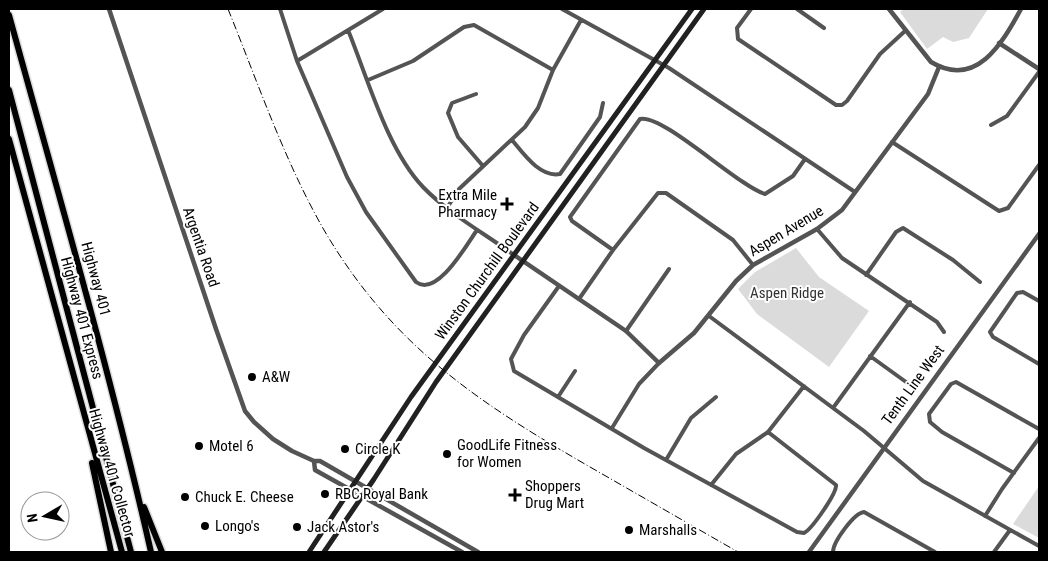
<svg xmlns="http://www.w3.org/2000/svg" width="1048" height="561" viewBox="0 0 1048 561" font-family="'Roboto Condensed',sans-serif">
  <rect width="100%" height="100%" fill="#fff"/>
  <!-- green -->
  <path fill="#dbdbdb" d="M904,9H988L969,38L953,42L943,37L927,49L900,12Z
    M796,248L819,277L869,311L829,367L757,314L738,289L755,272Z
    M1039,486V538L1013,524Z"/>
  <g fill="none" stroke-linecap="round" stroke-linejoin="round">
    <!-- motorway casing -->
    <g stroke="#dbdbdb" stroke-width="9">
      <path id="motorway" d="M9,15C58,193 110,371 151,552
        M9,90L131,552
        M9,139L122,552
        M92,463L111,552
        M144,507L162,552"/>
    </g>
    <!-- minor -->
    <path stroke="#545454" stroke-width="4" d="M280,9L297,61L347,177L366,212L416,282C437,298 467,244 477,230
      M562,9L669,68L855,192
      M751,9L737,28L738,39L836,105H842L847,101L880,54L905,31
      M797,9L824,28
      M348,30C368,79 387,149 423,187C449,214 484,233 514,255
      M297,61L383,9
      M368,80L413,61L464,27L474,25L553,70
      M476,94L452,103L448,113L458,137L483,166
      M991,125L1007,116L1039,72
      M512,140C523,153 540,178 560,174L600,117L603,103
      M892,142L999,211L1008,208L1039,165
      M447,208L459,189L525,127L538,108L553,70L581,20
      M817,229L842,258L937,322L944,332
      M613,250L572,221L570,217L640,119C662,113 738,186 765,194L793,176L805,159
      M866,275L896,232L903,228L953,260L980,282
      M559,286L524,335L511,359L514,371L644,448L797,532L804,533C812,529 837,493 836,485L768,432
      M579,299L613,250L658,193H666L733,240L753,265
      M1039,301L1023,292L1017,293L990,332L993,337L1039,364
      M709,316L864,431L923,481L1039,546
      M626,331L669,269
      M870,356L906,382
      M558,397L575,371
      M833,408L910,302
      M612,428L639,384L659,363
      M666,460L691,418L716,397
      M1014,473L942,432L930,422L929,414L951,384L956,382L1039,429
      M711,485L736,454L768,432L804,386
      M985,516L1002,489L1039,438
      M833,552C833,542 854,513 864,512L935,552
      M994,552L1010,530"/>
    <!-- tertiary -->
    <path stroke="#545454" stroke-width="4.5" d="M109,9L216,329L245,411L254,422L273,439L292,451L314,461H320L478,552
      M889,9L931,62C976,89 1002,44 1021,9
      M999,43L1039,69
      M514,255L626,331L659,363L694,333L736,281L753,265L817,229L842,210L928,94L939,67
      M314,461L315,470L462,552
      M809,552L1039,234"/>
    <!-- secondary -->
    <path stroke="#212121" stroke-width="5" d="M309,552L411,397L692,9
      M324,552L374,479L436,382L704,9"/>
    <!-- motorway -->
    <use href="#motorway" stroke="#000" stroke-width="6"/>
    <!-- rail -->
    <path stroke="#000" stroke-width="1" stroke-dasharray="8 2.5 1 2.5" stroke-linecap="butt" d="M228,9C258,83 284,160 324,230C393,348 482,405 597,471C644,498 691,525 738,552"/>
  </g>
  <!-- markers -->
  <g fill="#000" stroke="#fff" stroke-width="2">
    <path d="M504.5 196.5h5v5h5v5h-5v5h-5v-5h-5v-5h5z"/>
    <circle cx="252" cy="377" r="5"/>
    <circle cx="199" cy="446" r="5"/>
    <circle cx="345" cy="449" r="5"/>
    <circle cx="447" cy="454" r="5"/>
    <circle cx="325" cy="494" r="5"/>
    <path d="M512.5 487.5h5v5h5v5h-5v5h-5v-5h-5v-5h5z"/>
    <circle cx="185" cy="497" r="5"/>
    <circle cx="205" cy="526" r="5"/>
    <circle cx="297" cy="527" r="5"/>
    <circle cx="629" cy="530" r="5"/>
  </g>
  <g text-anchor="middle" dominant-baseline="central" stroke-width="4" stroke-linejoin="round" paint-order="stroke">
    <!-- poi labels -->
    <g font-size="15" fill="#000" stroke="#fff" text-anchor="start">
      <text x="497" y="195" text-anchor="end">Extra Mile<tspan x="497" dy="17">Pharmacy</tspan></text>
      <text x="262" y="377">A&amp;W</text>
      <text x="457" y="445">GoodLife Fitness<tspan x="457" dy="17">for Women</tspan></text>
      <text x="209" y="446">Motel 6</text>
      <text x="355" y="449">Circle K</text>
      <text x="525" y="486">Shoppers<tspan x="525" dy="17">Drug Mart</tspan></text>
      <text x="335" y="494">RBC Royal Bank</text>
      <text x="195" y="497">Chuck E. Cheese</text>
      <text x="215" y="526">Longo's</text>
      <text x="307" y="527">Jack Astor's</text>
      <text x="639" y="530">Marshalls</text>
    </g>
    <!-- street labels -->
    <g font-size="15" fill="#000" stroke="#fff">
      <text transform="translate(786 231) rotate(-31)">Aspen Avenue</text>
      <text transform="translate(201 247) rotate(71)">Argentia Road</text>
      <text transform="translate(487 271) rotate(-54)">Winston Churchill Boulevard</text>
      <text transform="translate(96 279) rotate(75)">Highway 401</text>
      <text transform="translate(82 318) rotate(75)">Highway 401 Express</text>
      <text transform="translate(913 385) rotate(-54)">Tenth Line West</text>
      <text transform="translate(112 473) rotate(74)">Highway 401 Collector</text>
    </g>
    <!-- park labels -->
    <g font-size="15" fill="#323232" stroke="#fff">
      <text x="787" y="293">Aspen Ridge</text>
    </g>
  </g>
  <!-- border -->
  <rect width="1048" height="561" fill="none" stroke="#000000" stroke-width="20"/>
  <!-- north arrow -->
  <g transform="translate(45 516) rotate(261)"><circle r="24" fill="#ffffff" stroke="#999999"/>
  <path d="M0-4L9 19L0 12L-9 19Z" fill="#000000"/>
  <text y="-8" font-size="14" font-weight="bold" text-anchor="middle" fill="#000000">N</text>
  </g>
</svg>
